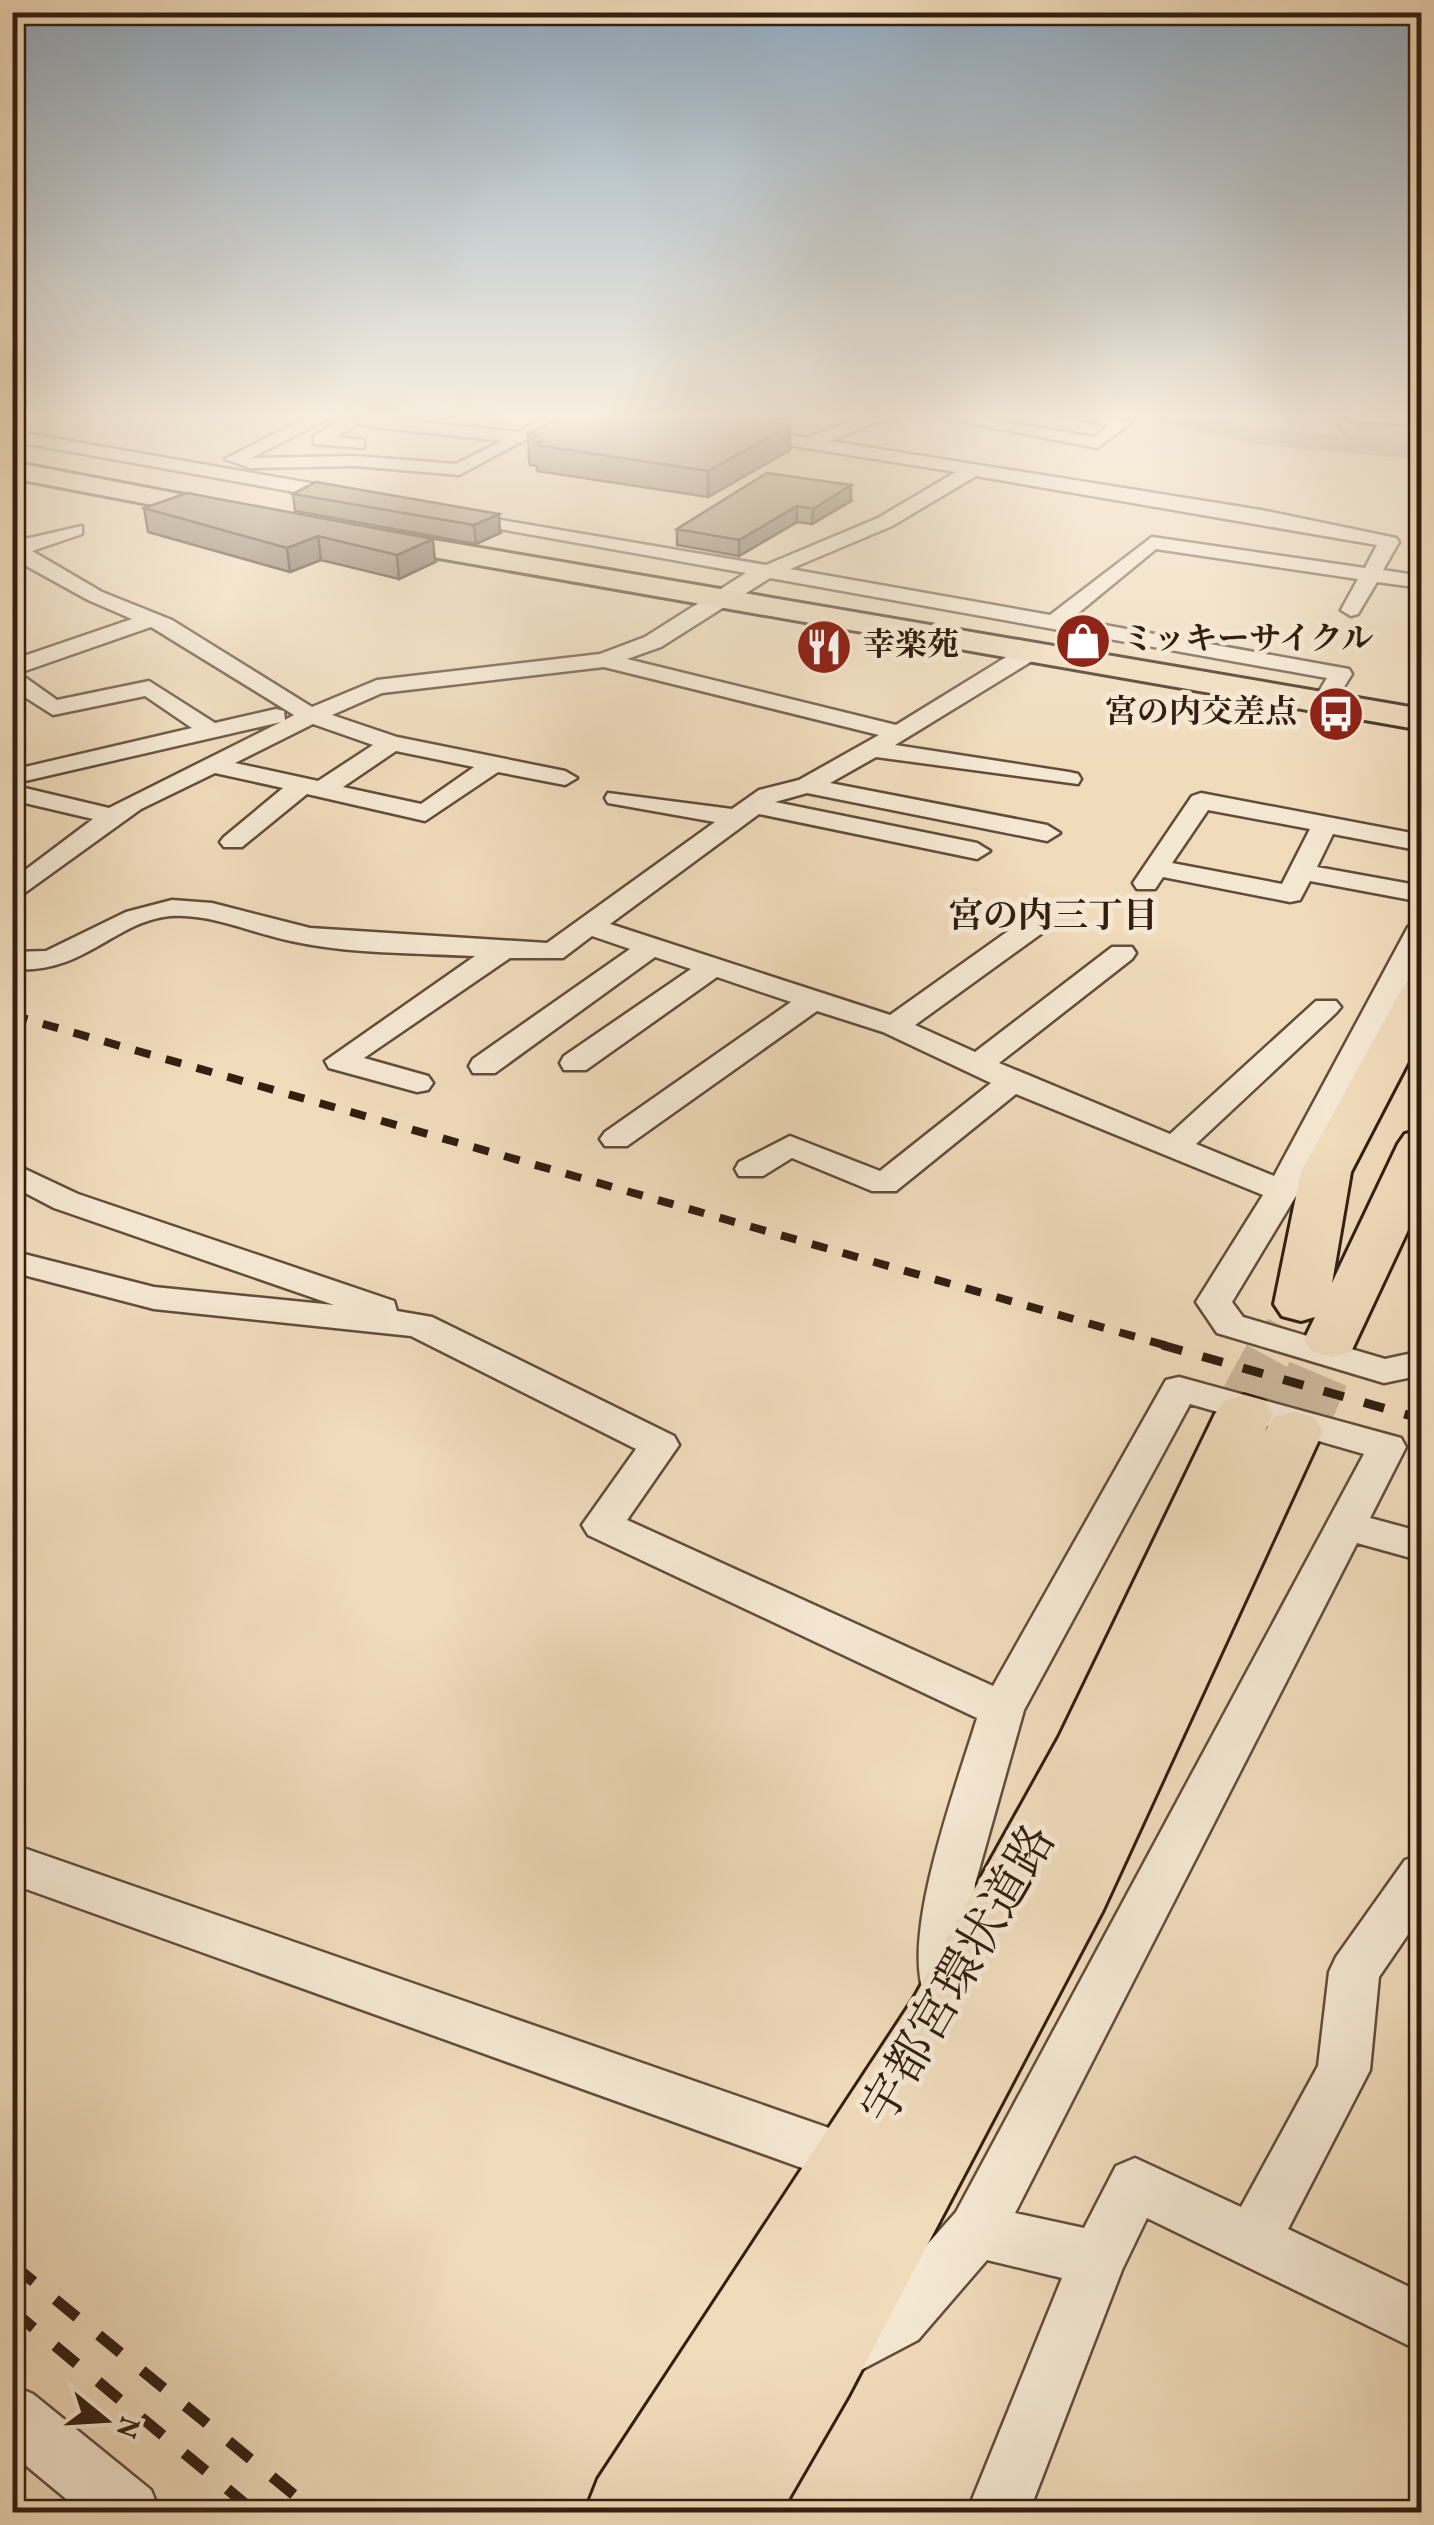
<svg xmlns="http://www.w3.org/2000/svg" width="1434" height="2525" viewBox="0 0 1434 2525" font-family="Vollkorn,'Noto Serif JP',serif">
  <rect width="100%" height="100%" fill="#f0dbbb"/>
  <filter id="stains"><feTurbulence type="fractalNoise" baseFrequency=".002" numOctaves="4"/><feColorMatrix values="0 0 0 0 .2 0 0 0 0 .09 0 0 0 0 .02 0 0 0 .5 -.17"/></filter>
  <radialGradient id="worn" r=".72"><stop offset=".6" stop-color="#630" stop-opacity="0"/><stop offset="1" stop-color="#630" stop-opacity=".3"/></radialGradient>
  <!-- green -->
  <path fill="#d0bb9e" stroke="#826c58" stroke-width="2.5" d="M1334,417H1421V446L1347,439Z"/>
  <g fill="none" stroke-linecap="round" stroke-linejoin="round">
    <!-- river -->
    <path fill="#b09b81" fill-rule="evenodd" d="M1158,417H1206L1253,428L1422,442V460L1253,444L1162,423Z"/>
    <!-- highway-tunnel-far1 -->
    <path stroke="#cab599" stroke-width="49" stroke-dasharray="49 24" stroke-linecap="butt" d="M1281,1347L1290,1330
      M1329,1347L1332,1340"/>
    <!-- highway-tunnel -->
    <path stroke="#cab599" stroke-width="62" stroke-dasharray="62 31" stroke-linecap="butt" d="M1244,1414L1282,1345
      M1294,1431L1330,1345"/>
    <!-- minor casing -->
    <g stroke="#624d3c" stroke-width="5">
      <path id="minor" d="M308,417H375L518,432L548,417H568L459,475L355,466L250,468L225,459ZM326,420L336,422L314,436V444L364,448V440L337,437L356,425L502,441L456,464L355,456L251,458Z
        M861,417H906L875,423L829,441L1261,510L1396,538L1399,542L1383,570L1422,576V588L1377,582L1358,614L1351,616L1341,610L1358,579L1156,549L1071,619L1349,669L1352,674L1331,708L1323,710L1312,703L1327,678L770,578L661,647L627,659L896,725L1021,648H1037V658L895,745L1069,772L1078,774L1081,779L1078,784L876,757L830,783L1047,825L1060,833L1047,841L807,793L775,802L977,843L990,851L977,859L759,814L610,924L890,1015L1025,919H1045L1049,925L1045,931L915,1025L975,1052L1112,947H1132L1136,953L1132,959L999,1063L1170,1134L1316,1001H1336L1341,1007L1336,1013L1196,1144L1274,1176L1408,927L1422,919V955L1299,1191L1232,1302L1243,1317L1385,1359L1422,1351V1375L1384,1383L1217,1333L1196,1302L1263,1195L1016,1094L896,1191H872L792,1158L763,1176H739L735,1169L739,1162L790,1136L880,1171L991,1083L883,1032L817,1011L627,1146H605L600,1139L605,1132L791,1002L717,977L586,1070H564L560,1063L564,1056L691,969L655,957L495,1073H473L469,1066L473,1059L630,949L592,936L563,958H510L364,1058L428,1076L433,1083L428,1090L417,1092L329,1068L325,1061L475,956C414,953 350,954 291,941C251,933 211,913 170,916C113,922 84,975 12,969V952L46,951L126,912L172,900L212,903L310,928L547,943L715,822L608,803L605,798L608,793L732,809L759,790L799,780L879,735L604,667L382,693L332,715L397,737L565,771L577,778L565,785L498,772L425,821L307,794L242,847H224L220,842L224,837L283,788L215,773L141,809L12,902V880L93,819L12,800V785L109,808L281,722L12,784V770L192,728L145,696L53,715L12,689V660L132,619L88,600L12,558V542L82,526V534L32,551L102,592L172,620L312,707L377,680L600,654L645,637L746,573L455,521L448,519V511L766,565L878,518L956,472L744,438L735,433L744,428L807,438ZM976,476L1377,545L1365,568L1152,537L1050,615L790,569L892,526ZM151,627L156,630L294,715L285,720L284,711L276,709L215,723L149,681L57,700L19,673ZM313,724L373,745L318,781L235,763ZM396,751L474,767L421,804L343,787Z
        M940,417H975L1094,437L1109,426L1076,417H1114L1131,423L1097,448Z
        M1345,417H1422V424L1353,422Z
        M12,431L350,490L359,496L350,502L12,441Z
        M1201,793L1422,835V851L1333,834L1317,867L1422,886V902L1310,881L1300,900L1290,902L1163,877L1155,889H1137L1133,883L1192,796ZM1208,810L1310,829L1282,884L1172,863Z
        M12,1163L78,1194L394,1301L397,1311L432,1317L674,1436L679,1445L627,1520L993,1686L1166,1380L1179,1377L1401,1438L1406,1447L1370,1518L1422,1532V1561L1357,1543L1015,2213L1084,2228L1116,2166L1135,2158L1241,2207L1318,2066L1329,1972L1336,1957L1405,1860L1422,1854V1914L1379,1977L1370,2070L1288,2229L1422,2293V2352L1147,2218L1122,2270L1029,2512H967L1062,2278L987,2260L918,2340L842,2380L821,2372L813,2351L821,2330L878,2300L956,2212L1364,1454L1190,1404L1024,1710L975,1884L969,1983L962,1999L944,2005L926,1999C898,1939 958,1782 977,1718L588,1535L582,1525L636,1449L411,1336L154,1309L12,1272V1251L154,1287L334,1305L54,1208L12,1186Z
        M12,1844L855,2137L874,2144L882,2162L874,2180L855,2187L12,1884Z
        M12,2385L33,2394L151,2490L160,2512H82L12,2454Z"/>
    </g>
    <!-- highway casing -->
    <g stroke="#331e11" stroke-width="6">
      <path id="highway" d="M12,462L237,505L251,513L237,521L12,478Z
        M363,528L1422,709V730L353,543L349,537Z
        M1422,979V1035L1351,1172L1332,1283L1398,1144L1405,1134L1422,1130V1200L1351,1352L1332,1357L1313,1352L1304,1340L1315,1317L1301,1321L1282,1316L1274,1304L1301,1172L1400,992L1407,983Z
        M1244,1395L1264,1401L1273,1414L1265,1431L1274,1417L1294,1412L1314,1417L1323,1431L1103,1910L848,2396L781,2512H585L598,2479L914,1998L1059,1737L1215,1414L1224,1401Z"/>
    </g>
    <!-- minor -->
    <use href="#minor" fill="#f5e8d3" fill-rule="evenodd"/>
    <!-- highway -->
    <use href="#highway" fill="#f0dbbb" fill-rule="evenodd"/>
    <!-- rail-far2 -->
    <path stroke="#331e11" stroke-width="8" stroke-dasharray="16 16" stroke-linecap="butt" d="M12,1015L1171,1347"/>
    <!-- rail-far1 -->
    <path stroke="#331e11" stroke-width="9" stroke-dasharray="21 21" stroke-linecap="butt" d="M1162,1345L1422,1419"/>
    <!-- rail -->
    <path stroke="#331e11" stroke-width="11" stroke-dasharray="28 28" stroke-linecap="butt" d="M12,2264L315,2512
      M12,2310L255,2512"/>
  </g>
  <!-- wall -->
  <path fill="#806e5a" stroke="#331e11" stroke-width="2.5" d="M790,425V450L708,497L537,471V466L530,465L529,459L528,433Z
    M767,473L851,501L812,524L797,522L739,556L677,545V529Z
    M316,482L500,533L476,544L295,511L293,494Z
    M187,493L435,562L399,579L321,560L290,572L148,532L144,508Z"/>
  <!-- shaded-wall -->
  <path fill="#685a4a" stroke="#331e11" stroke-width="2.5" d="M790,425V450L708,497V471Z
    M851,485V501L812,524L813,509Z
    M797,506V522L739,556V540Z
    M499,514L500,533L476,544L474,525Z
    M318,536L321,560L290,572L287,548Z
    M433,539L435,562L399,579L397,555Z"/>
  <!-- building -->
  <path fill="#958069" stroke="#331e11" stroke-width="2.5" d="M562,417H738L790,425L708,471L536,445L542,442L529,440L537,435L528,433Z
    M767,473L851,485L813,509L797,506L739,540L677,529Z
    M316,482L499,514L474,525L293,494Z
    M187,493L433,539L397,555L318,536L287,548L144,508Z"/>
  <!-- sky -->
  <linearGradient id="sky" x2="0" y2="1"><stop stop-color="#91aabf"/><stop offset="0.54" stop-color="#f8efe0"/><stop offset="1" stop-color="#f8efe0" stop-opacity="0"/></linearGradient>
  <rect width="1434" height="770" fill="url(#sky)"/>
  <!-- icons -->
  <defs>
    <g id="shop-disc" transform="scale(2.875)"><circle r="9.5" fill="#8f2418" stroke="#f5e8d3"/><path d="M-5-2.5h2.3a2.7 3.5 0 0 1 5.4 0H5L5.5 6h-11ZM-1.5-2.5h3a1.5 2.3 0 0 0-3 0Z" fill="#fff"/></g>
    <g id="restaurant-disc" transform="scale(2.875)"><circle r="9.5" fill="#8f2418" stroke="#f5e8d3"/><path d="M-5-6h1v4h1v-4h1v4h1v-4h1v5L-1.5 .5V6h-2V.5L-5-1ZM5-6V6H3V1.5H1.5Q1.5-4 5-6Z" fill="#fff"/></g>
    <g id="bus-disc" transform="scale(2.875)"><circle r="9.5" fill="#8f2418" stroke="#f5e8d3"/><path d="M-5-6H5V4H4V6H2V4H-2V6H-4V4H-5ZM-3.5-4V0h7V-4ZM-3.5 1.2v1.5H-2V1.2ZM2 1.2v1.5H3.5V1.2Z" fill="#fff"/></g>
  </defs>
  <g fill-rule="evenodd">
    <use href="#shop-disc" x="1083" y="641"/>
    <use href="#restaurant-disc" x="824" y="647"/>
    <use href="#bus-disc" x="1336" y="714"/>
  </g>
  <g text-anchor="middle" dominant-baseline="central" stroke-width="10" stroke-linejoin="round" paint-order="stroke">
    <!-- far-poi labels -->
    <g font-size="32" font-weight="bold" fill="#331e11" stroke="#f5e8d3" text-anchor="start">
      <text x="1122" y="641">ミッキーサイクル</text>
      <text x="863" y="647">幸楽苑</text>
      <text x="1297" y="714" text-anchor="end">宮の内交差点</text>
    </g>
    <!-- far-neighbourhood labels -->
    <g font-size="35" font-weight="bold" fill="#331e11" stroke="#f5e8d3">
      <text x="1053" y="918">宮の内三丁目</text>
    </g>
    <!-- near-street labels -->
    <g font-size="48" fill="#331e11" stroke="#f5e8d3">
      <text transform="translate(961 1976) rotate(-60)">宇都宮環状道路</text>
    </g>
  </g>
  <!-- margin -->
  <rect width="1434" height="2525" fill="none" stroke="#f0dbbb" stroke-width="50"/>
  <rect x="15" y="15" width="1404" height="2495" fill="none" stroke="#331e11" stroke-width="5"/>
  <rect x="25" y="25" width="1384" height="2475" fill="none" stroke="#331e11" stroke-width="2.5"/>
  <!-- north arrow -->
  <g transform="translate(105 2420) rotate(108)" stroke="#f5e8d3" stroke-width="8" paint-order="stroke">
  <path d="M0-8L18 38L0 25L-18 38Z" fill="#331e11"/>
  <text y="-15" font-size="28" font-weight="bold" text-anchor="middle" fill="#331e11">N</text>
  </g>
  <rect width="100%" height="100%" filter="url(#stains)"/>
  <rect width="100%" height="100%" fill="url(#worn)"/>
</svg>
